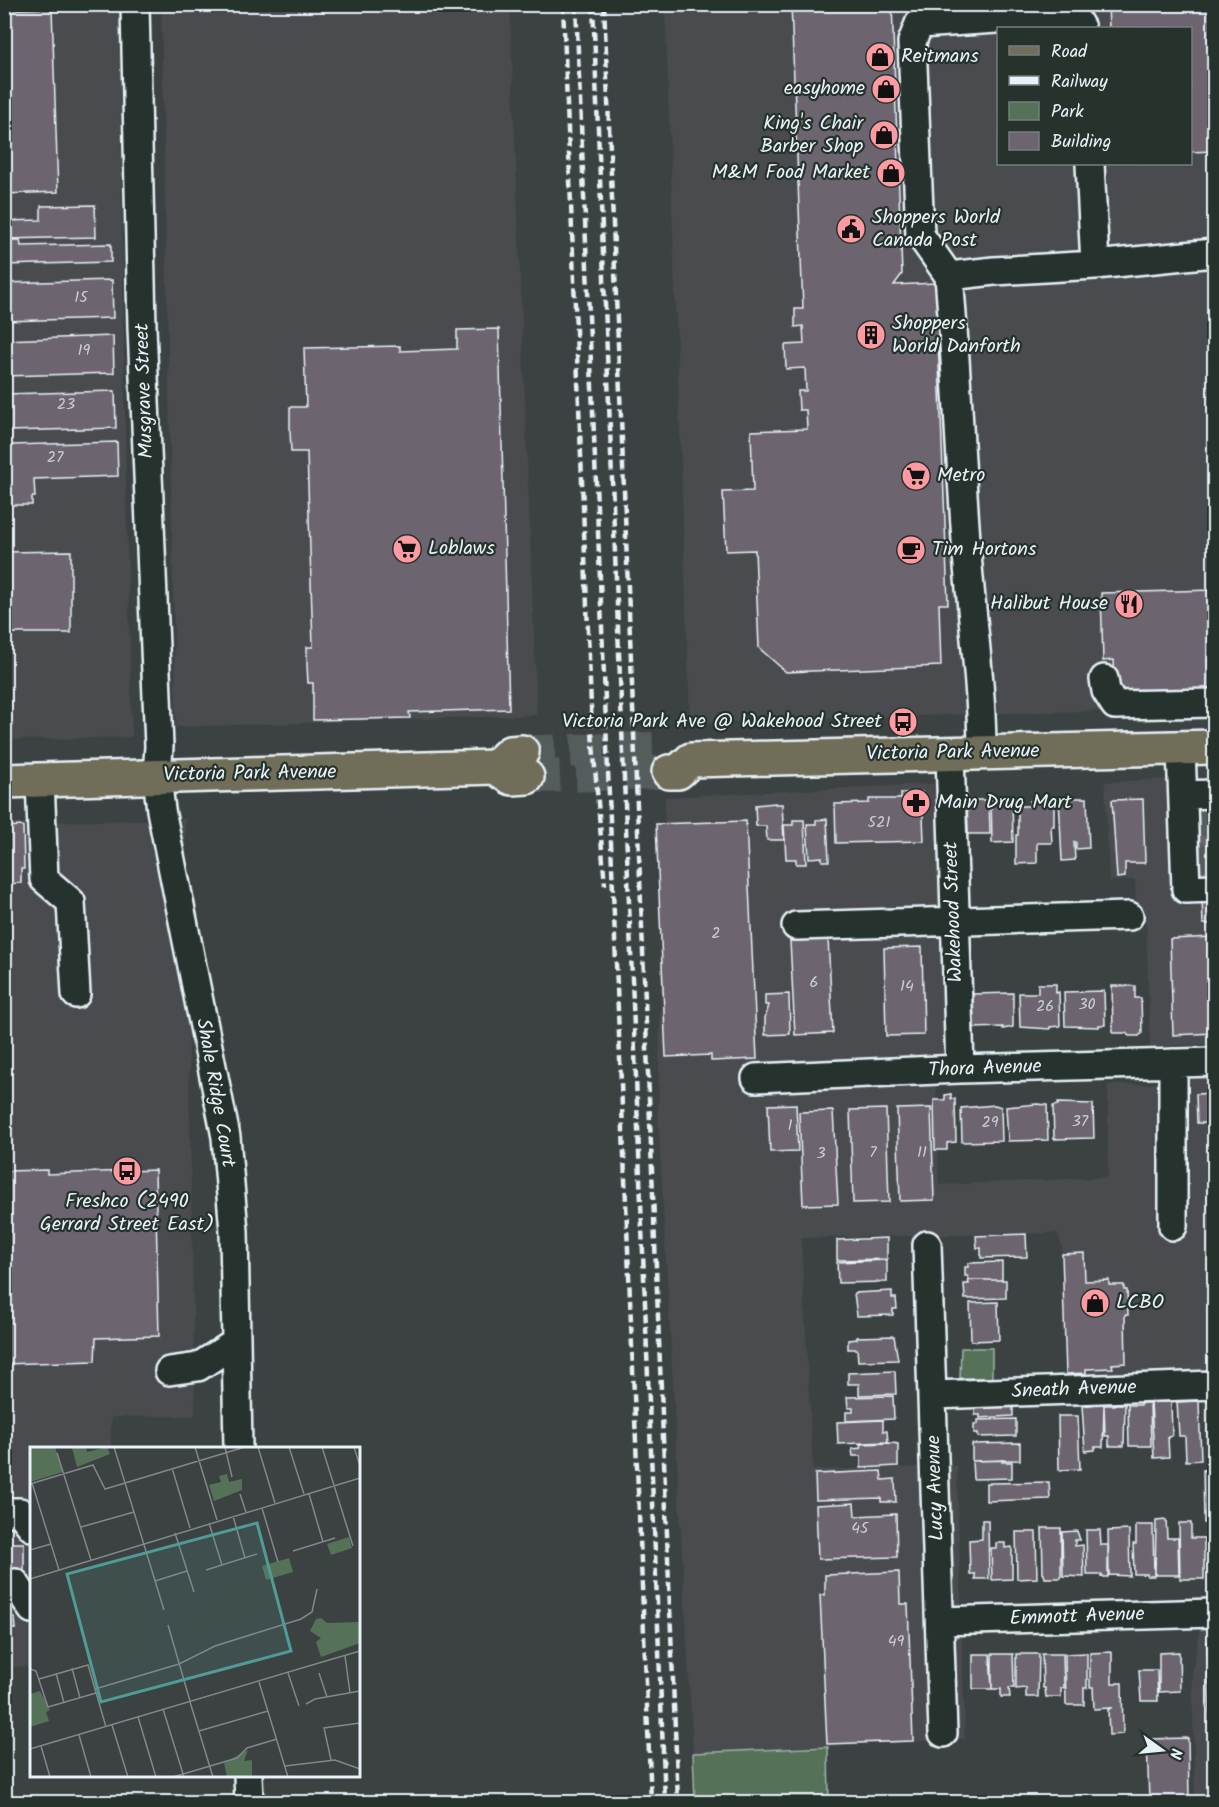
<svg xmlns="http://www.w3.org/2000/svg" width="1219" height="1807" viewBox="0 0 1219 1807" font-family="Kalam,sans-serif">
  <rect width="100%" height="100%" fill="#3b4241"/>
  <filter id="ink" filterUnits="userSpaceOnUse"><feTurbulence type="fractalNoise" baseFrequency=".0167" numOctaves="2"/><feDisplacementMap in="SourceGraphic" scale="12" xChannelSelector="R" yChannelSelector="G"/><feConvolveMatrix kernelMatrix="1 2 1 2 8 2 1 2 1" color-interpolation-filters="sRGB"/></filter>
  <g filter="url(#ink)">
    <!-- built -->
    <path fill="#4a4c4f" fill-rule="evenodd" d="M280,4L510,5L537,715L176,727L161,7Z
      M4,5H119L126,490L132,737L5,740Z
      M665,5H1214V707L690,723ZM998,28H1190V164H998Z
      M1214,777V1044L1150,1047L1146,922H1137L1135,880L1109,881L1105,782Z
      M966,782L977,1083L936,1086L939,1185L1108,1177V1085L1149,1084L1172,1079L1214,1077V1374L1066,1380L1062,1247L1057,1233L801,1238L813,1470L957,1466L965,1739L693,1753L658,1113L665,797Z
      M185,819L195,1416L111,1417V1448H32L31,1666L5,1668L4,823Z
      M1203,1392H1214V1593H1211Z
      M1200,1629H1214V1802H1195L1192,1673Z"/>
    <!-- green -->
    <path fill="#557259" stroke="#9eb2a8" stroke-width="1.5" d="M961,1348H992V1378H960Z
      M828,1747L829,1802H695L693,1753Z"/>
    <!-- building -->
    <path fill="#6c656f" stroke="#e8f1f8" stroke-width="1.5" d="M791,4H892L902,274L894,285L936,283L948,604H939L941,666L786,672L759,648L755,550L726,551L723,492L753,491L751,431L807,429L806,410H799L798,391H806L805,368L786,369L785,345L804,344L803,326L795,327V309H803Z
      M1108,4H1214V151L1190,152V28H1109Z
      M52,8L58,192L4,194V10Z
      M95,205L96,237L4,239V221L41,220V206Z
      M4,240H20L21,246L111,244V262L4,265Z
      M112,280L113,318L4,321V283Z
      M499,329L509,709L409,712L410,718L313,720V683H308L307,665V647H313L307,452H291L290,430V407H306L304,348L400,346V351L457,349V330Z
      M113,336L114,373L4,376V340Z
      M115,391L116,428L10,431L11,445L117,442L118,476L34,479L35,497H32V505H4V394Z
      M71,551V633H4V552Z
      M1214,590V700L1116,703L1114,660L1103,661L1101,593Z
      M922,792L924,841L836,843L835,804L869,803V799H901V793Z
      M1192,797H1214V885H1195Z
      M991,798H1012L1013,842L992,843Z
      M1059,798H1087L1089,848L1076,849V842H1074L1075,860L1062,861Z
      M1143,799L1145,863H1125V877L1117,878L1112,800Z
      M967,800H989L990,834H968Z
      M1030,801H1042V805H1054V826H1051L1052,843H1037V863L1016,864V835H1018V806H1030Z
      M775,803V804H782L784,840H767L766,826H756L755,805Z
      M827,819L829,861H822V857L809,858L807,824H816V820Z
      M793,820H804L806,864H796V859H786L784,825H793Z
      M746,821L757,1059L711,1061V1055L666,1057L656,824Z
      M23,826L24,869H21V883L4,884V827Z
      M1214,897V924H1203L1202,898Z
      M1214,937V1033L1173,1035L1170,939Z
      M828,939L833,1033L795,1035L790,941Z
      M922,947L924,1035L886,1036L884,948Z
      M1038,984H1056V993L1059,992L1060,1026L1050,1027V1029L1020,1027L1019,993H1038Z
      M1112,986H1135V998H1141L1142,1033L1139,1036H1129L1126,1033H1113Z
      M1104,991L1105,1025H1099V1027L1065,1026L1064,992Z
      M1013,993V1027L1003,1029V1027L974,1028L973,994Z
      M789,994L790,1034L765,1035V1018L769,1005H765V995Z
      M1214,1093V1130H1209V1123H1197L1196,1094Z
      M951,1094V1099H955L956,1142L947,1143V1150H935L934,1100H945V1095Z
      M1058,1103L1093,1104L1094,1138L1054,1139L1053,1106L1058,1105Z
      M796,1104L798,1151L770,1152L768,1105Z
      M1037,1104L1047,1105L1048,1140L1008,1141L1006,1107Z
      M995,1105L1001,1107L1002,1141L962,1142L961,1108Z
      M931,1108L934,1200L900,1201L897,1109Z
      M886,1109L889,1202L853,1203L850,1110Z
      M833,1111L838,1204L803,1205L799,1112Z
      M47,1170V1174L155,1170L159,1336L96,1338L95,1361L4,1364V1171Z
      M1026,1234L1027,1257L981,1258V1248H977L976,1236Z
      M887,1238V1259L837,1260V1240Z
      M1084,1253L1085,1281L1109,1280V1285H1124V1290H1127L1128,1315H1125L1126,1363L1112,1364L1113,1368L1086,1369V1373L1066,1374L1062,1254Z
      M887,1260V1282L838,1283L837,1262Z
      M1002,1262V1280H968V1276H965V1267H968V1263Z
      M968,1280H1006V1298L965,1299L964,1284H969Z
      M892,1291V1298H896L897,1309H893V1315L857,1316L854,1293Z
      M998,1302L999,1340L971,1341L970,1303Z
      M894,1336L898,1360L858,1361L857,1349H848V1340L857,1339V1337Z
      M895,1371L896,1394L859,1395V1384H848V1373Z
      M893,1396L894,1419L846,1421V1412H853V1408H848L847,1397Z
      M1013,1400V1416L980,1418V1415H975V1405Z
      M1199,1401L1201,1460L1186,1461L1185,1436H1179L1177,1402Z
      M1151,1402H1171L1172,1436L1168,1437L1169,1457L1154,1458Z
      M1104,1403L1103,1447H1095V1450L1085,1451L1082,1406Z
      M1141,1403H1150L1151,1446H1129L1128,1405H1141Z
      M1115,1404H1125L1124,1446H1109V1436H1105L1104,1405H1115Z
      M1058,1416H1078L1080,1469L1059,1470Z
      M1016,1419V1436L978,1437V1433H974V1424H978V1420Z
      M883,1420V1431H887L888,1442L838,1444L837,1422Z
      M892,1443L898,1444V1466L861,1468V1456H853L852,1449L861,1448L860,1444Z
      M1020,1443V1460L972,1461V1444Z
      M1003,1460L1002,1462H1012V1478L973,1479L972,1461Z
      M1214,1469V1523H1204L1203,1470Z
      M881,1471L882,1480L895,1479L896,1502H881V1498L816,1500L815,1474Z
      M1049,1482L1050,1499L986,1501V1483Z
      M854,1503L855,1516L896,1514L897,1557L818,1559L816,1505Z
      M982,1520H988L989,1579H975V1574H970L969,1540L982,1539Z
      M1166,1520L1167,1538H1178L1179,1575H1155L1156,1521Z
      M1179,1523H1191V1538H1204V1579H1180Z
      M1207,1523H1214V1532H1208Z
      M1136,1525H1153L1154,1576H1147V1574H1134L1133,1544H1136Z
      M1042,1528H1061V1578H1045L1044,1574H1043Z
      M1086,1530H1100L1101,1545H1108V1577H1101L1102,1575H1087Z
      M1129,1530L1130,1576L1109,1575L1108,1531Z
      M1077,1531L1080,1540H1075V1546L1083,1545L1084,1577L1063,1576L1062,1532Z
      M1016,1532H1036L1037,1578L1017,1579Z
      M4,1543H24V1569L4,1570Z
      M996,1543H1005V1548L1012,1547V1579L992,1580L991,1548H996Z
      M899,1572L900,1604H908L913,1741L827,1744L820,1595H825V1575Z
      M15,1618L16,1629H4V1619Z
      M1207,1641H1214V1733H1210Z
      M1112,1652V1683H1122L1123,1734L1109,1735L1108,1710L1111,1708L1094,1709L1093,1687H1090V1653Z
      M1179,1652L1180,1691L1159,1692V1653Z
      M1087,1653V1688H1084V1705H1066L1065,1654Z
      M973,1654H990L992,1689H973Z
      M992,1654H1013L1014,1688H1009L1010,1697H1001V1689H992Z
      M1016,1654H1039L1038,1697H1026V1688L1016,1689Z
      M1042,1654H1063L1064,1688H1061V1697H1046L1045,1688H1043Z
      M1139,1670H1157L1158,1701H1141Z
      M1188,1738L1189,1800H1176V1802H1149L1147,1739Z
      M1089,1795V1802H1072V1796Z"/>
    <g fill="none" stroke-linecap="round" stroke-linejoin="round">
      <!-- minor-tunnel -->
      <path stroke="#555c5c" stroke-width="27" stroke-dasharray="27 14" stroke-linecap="butt" d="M1193,823H1214
        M1194,857H1214"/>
      <!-- major-tunnel -->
      <path stroke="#555c5c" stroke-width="33" stroke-dasharray="33 16" stroke-linecap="butt" d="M522,752L668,748
        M527,777L669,772"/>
      <!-- minor casing -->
      <g stroke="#e8f1f8" stroke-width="32">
        <path id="minor" d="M135,4L142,327L159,746L157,777L161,810L226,1137L234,1231L238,1448
          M1090,164L1095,265
          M949,276L920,235L912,42L919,24L1061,15L1075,18L1081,28
          M1104,679L1106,691L1115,705L1214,703
          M1181,748L1186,889L1214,888
          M982,753C982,686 972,620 967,554C960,461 957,369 949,276L994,271L1095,265L1214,253
          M950,754L960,1069
          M40,780L44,879L71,902L76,994
          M1183,795L1214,794
          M796,926L1129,916
          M756,1078L960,1069L1214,1062
          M1173,1226V1063
          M927,1245L943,1733
          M169,1371L198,1367L235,1343
          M933,1395L1214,1385
          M4,1512H20L32,1527
          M15,1583L32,1609
          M940,1621L1214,1613
          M248,1776L249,1802"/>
      </g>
      <!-- major casing -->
      <g stroke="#e8f1f8" stroke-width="38">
        <path id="major" d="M495,767L510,753L522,752
          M669,772H678L691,760L1214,747
          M4,781L495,767L512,778L527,777"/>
      </g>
      <!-- minor -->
      <use href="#minor" stroke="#26332d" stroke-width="27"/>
      <!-- major -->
      <use href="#major" stroke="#706e59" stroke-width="33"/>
      <!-- rail -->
      <path stroke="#e8f1f8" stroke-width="4.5" stroke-dasharray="9 4.5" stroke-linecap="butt" d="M563,4L592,732L605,885
        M576,4L651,1802
        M593,4L665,1802
        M604,4L678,1802"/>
    </g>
  </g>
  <!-- icons -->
  <defs>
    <g id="shop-disc" transform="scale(1.5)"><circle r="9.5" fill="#ff9aa2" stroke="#26332d"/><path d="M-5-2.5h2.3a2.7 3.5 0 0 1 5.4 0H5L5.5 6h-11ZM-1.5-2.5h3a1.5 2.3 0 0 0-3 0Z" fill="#111"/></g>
    <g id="civic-disc" transform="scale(1.5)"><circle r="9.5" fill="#ff9aa2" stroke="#26332d"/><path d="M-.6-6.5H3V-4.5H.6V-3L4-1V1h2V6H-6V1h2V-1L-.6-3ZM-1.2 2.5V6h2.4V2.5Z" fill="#111"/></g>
    <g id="building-disc" transform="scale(1.5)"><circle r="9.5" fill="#ff9aa2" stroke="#26332d"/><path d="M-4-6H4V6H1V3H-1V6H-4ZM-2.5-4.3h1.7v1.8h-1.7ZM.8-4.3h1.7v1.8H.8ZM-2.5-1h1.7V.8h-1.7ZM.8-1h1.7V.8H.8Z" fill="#111"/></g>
    <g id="supermarket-disc" transform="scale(1.5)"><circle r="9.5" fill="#ff9aa2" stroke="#26332d"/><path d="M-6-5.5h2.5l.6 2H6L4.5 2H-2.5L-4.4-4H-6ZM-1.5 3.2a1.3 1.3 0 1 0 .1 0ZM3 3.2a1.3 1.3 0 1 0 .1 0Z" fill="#111"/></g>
    <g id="cafe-disc" transform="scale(1.5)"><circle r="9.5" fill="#ff9aa2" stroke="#26332d"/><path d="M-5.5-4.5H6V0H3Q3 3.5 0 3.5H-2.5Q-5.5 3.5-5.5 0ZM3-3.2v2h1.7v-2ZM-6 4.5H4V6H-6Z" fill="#111"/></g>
    <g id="restaurant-disc" transform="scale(1.5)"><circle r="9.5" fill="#ff9aa2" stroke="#26332d"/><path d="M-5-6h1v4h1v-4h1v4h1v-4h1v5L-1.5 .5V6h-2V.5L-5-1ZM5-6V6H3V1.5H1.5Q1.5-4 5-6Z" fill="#111"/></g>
    <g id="bus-disc" transform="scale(1.5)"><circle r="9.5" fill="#ff9aa2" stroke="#26332d"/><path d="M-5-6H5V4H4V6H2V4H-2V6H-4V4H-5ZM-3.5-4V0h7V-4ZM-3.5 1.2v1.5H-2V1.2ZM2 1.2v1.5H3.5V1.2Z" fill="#111"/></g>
    <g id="pharmacy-disc" transform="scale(1.5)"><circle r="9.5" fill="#ff9aa2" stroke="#26332d"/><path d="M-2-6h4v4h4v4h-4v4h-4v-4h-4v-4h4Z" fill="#111"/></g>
  </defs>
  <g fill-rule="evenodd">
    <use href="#shop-disc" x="880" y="57"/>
    <use href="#shop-disc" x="886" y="89"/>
    <use href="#shop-disc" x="884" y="135"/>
    <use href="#shop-disc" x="891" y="173"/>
    <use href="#civic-disc" x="851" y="229"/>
    <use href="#building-disc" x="871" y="335"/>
    <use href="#supermarket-disc" x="916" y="476"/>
    <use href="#supermarket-disc" x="407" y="549"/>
    <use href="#cafe-disc" x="911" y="550"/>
    <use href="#restaurant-disc" x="1129" y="604"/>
    <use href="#bus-disc" x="903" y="722"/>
    <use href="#pharmacy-disc" x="916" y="803"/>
    <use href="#bus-disc" x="127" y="1171"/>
    <use href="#shop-disc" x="1095" y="1303"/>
  </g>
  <g text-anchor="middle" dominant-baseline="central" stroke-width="4.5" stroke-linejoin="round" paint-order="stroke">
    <!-- number labels -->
    <g font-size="16" fill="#c9ced6">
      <text x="81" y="297">15</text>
      <text x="84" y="350">19</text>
      <text x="66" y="404">23</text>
      <text x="55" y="457">27</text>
      <text x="879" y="822">521</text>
      <text x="716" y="933">2</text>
      <text x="814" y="982">6</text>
      <text x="907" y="986">14</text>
      <text x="1087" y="1004">30</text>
      <text x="1045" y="1006">26</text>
      <text x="1080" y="1121">37</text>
      <text x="990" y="1122">29</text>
      <text x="790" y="1125">1</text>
      <text x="873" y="1152">7</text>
      <text x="922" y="1152">11</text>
      <text x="821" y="1153">3</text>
      <text x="860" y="1528">45</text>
      <text x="896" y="1641">49</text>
    </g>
    <!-- poi labels -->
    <g font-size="20" fill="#e8f1f8" stroke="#26332d" text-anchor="start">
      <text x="901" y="57">Reitmans</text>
      <text x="865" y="89" text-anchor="end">easyhome</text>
      <text x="863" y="124" text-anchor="end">King's Chair<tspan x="863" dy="23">Barber Shop</tspan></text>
      <text x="870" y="173" text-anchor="end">M&amp;M Food Market</text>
      <text x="872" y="218">Shoppers World<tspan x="872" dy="23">Canada Post</tspan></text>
      <text x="892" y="324">Shoppers<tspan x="892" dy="23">World Danforth</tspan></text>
      <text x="937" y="476">Metro</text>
      <text x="428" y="549">Loblaws</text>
      <text x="932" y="550">Tim Hortons</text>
      <text x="1108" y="604" text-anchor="end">Halibut House</text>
      <text x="882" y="722" text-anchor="end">Victoria Park Ave @ Wakehood Street</text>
      <text x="937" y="803">Main Drug Mart</text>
      <text x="127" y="1202" text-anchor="middle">Freshco (2490<tspan x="127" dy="23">Gerrard Street East)</tspan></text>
      <text x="1116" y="1303">LCBO</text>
    </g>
    <!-- street labels -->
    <g font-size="20" fill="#e8f1f8" stroke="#26332d">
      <text transform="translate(145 391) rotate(-92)">Musgrave Street</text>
      <text transform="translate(953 753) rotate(-1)">Victoria Park Avenue</text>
      <text transform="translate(250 774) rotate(-1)">Victoria Park Avenue</text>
      <text transform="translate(954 912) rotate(-92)">Wakehood Street</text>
      <text transform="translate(985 1069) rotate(-2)">Thora Avenue</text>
      <text transform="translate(215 1093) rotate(80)">Shale Ridge Court</text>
      <text transform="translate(1074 1390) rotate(-2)">Sneath Avenue</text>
      <text transform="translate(936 1488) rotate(-92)">Lucy Avenue</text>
      <text transform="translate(1077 1617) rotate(-2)">Emmott Avenue</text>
    </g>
  </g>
  <!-- overview -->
  <g transform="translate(30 1447)">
    <rect width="330" height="330" fill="#3b4241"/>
    <path d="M0,0H25L33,25L0,35ZM56,0L57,5L77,0L80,7L47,20L42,1ZM197,27L199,35L212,32V43L184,54L179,38L191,35L189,29ZM319,90L322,101L301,108L297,97ZM259,111L263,125L236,133L232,119ZM291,171L297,176L330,175V196L291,210L286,195L291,191L280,184L286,172ZM10,244L20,263L16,265L19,274L0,280V247ZM218,303L214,314L222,313V330H197L194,316Z" fill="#557259"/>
    <path fill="none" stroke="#80888a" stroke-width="1.5" d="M84,0L134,163M165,0L187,73M195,0L202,30M228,0L245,56M259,0L274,47M292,0L323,99M324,0L330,19M27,6L61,113M142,21L160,81M2,36L29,123M0,37L63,18L75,42L215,0M210,47L216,65M279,47L293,95M232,61L248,115M203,69L215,111M179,76L192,118M51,80L104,65M145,86L164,145M0,103L21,97M263,104L305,91M176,123L227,107M0,132L330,31M125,134L157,124M138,178L160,254M315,209L320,246M299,213L330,204M42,221L50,251M0,222L6,224L18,260L66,246M26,226L34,256M258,226L269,259M289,226L297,250M9,232L58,218L76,280M229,235L258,330M65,242L149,217L185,199L271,172L282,165L287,142M160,255L183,330M276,257L285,252L330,244M133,262L154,330M108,270L126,330M82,278L98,330M169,284L238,264M49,288L61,330M11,299L20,330M0,302L299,213M301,313L294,281L330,276M255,319L305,313L330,322M143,330L207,311L217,301L247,292"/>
    <path fill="#509b97" fill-opacity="0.15" stroke="#509b97" stroke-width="3" d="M227,76L261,204L71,255L37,127Z"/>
    <rect width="330" height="330" fill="none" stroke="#e8f1f8" stroke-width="3"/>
  </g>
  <!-- margin -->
  <rect width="1219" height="1807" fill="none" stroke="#26332d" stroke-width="24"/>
  <rect x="12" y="12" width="1195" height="1783" fill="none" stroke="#e8f1f8" stroke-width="2" filter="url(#ink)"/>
  <!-- legend -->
  <rect x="997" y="27" width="195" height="138" fill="#26332d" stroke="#747f7e" stroke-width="1.5"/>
  <rect x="1009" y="46" width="30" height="9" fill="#706e59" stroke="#747f7e" stroke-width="1.5"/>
  <text x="1051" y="57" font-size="18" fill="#e8f1f8">Road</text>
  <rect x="1009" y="76" width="30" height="9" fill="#e8f1f8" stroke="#747f7e" stroke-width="1.5"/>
  <text x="1051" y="87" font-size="18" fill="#e8f1f8">Railway</text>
  <rect x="1009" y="102" width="30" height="18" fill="#557259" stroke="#747f7e" stroke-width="1.5"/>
  <text x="1051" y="117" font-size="18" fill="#e8f1f8">Park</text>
  <rect x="1009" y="132" width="30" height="18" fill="#6c656f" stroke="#747f7e" stroke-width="1.5"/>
  <text x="1051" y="147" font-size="18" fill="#e8f1f8">Building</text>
  <!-- north arrow -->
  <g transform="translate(1162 1750) rotate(105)" stroke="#26332d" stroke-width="4.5" paint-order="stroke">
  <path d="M0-4.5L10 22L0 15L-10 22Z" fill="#e8f1f8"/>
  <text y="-9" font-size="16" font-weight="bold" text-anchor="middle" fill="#e8f1f8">N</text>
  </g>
</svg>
